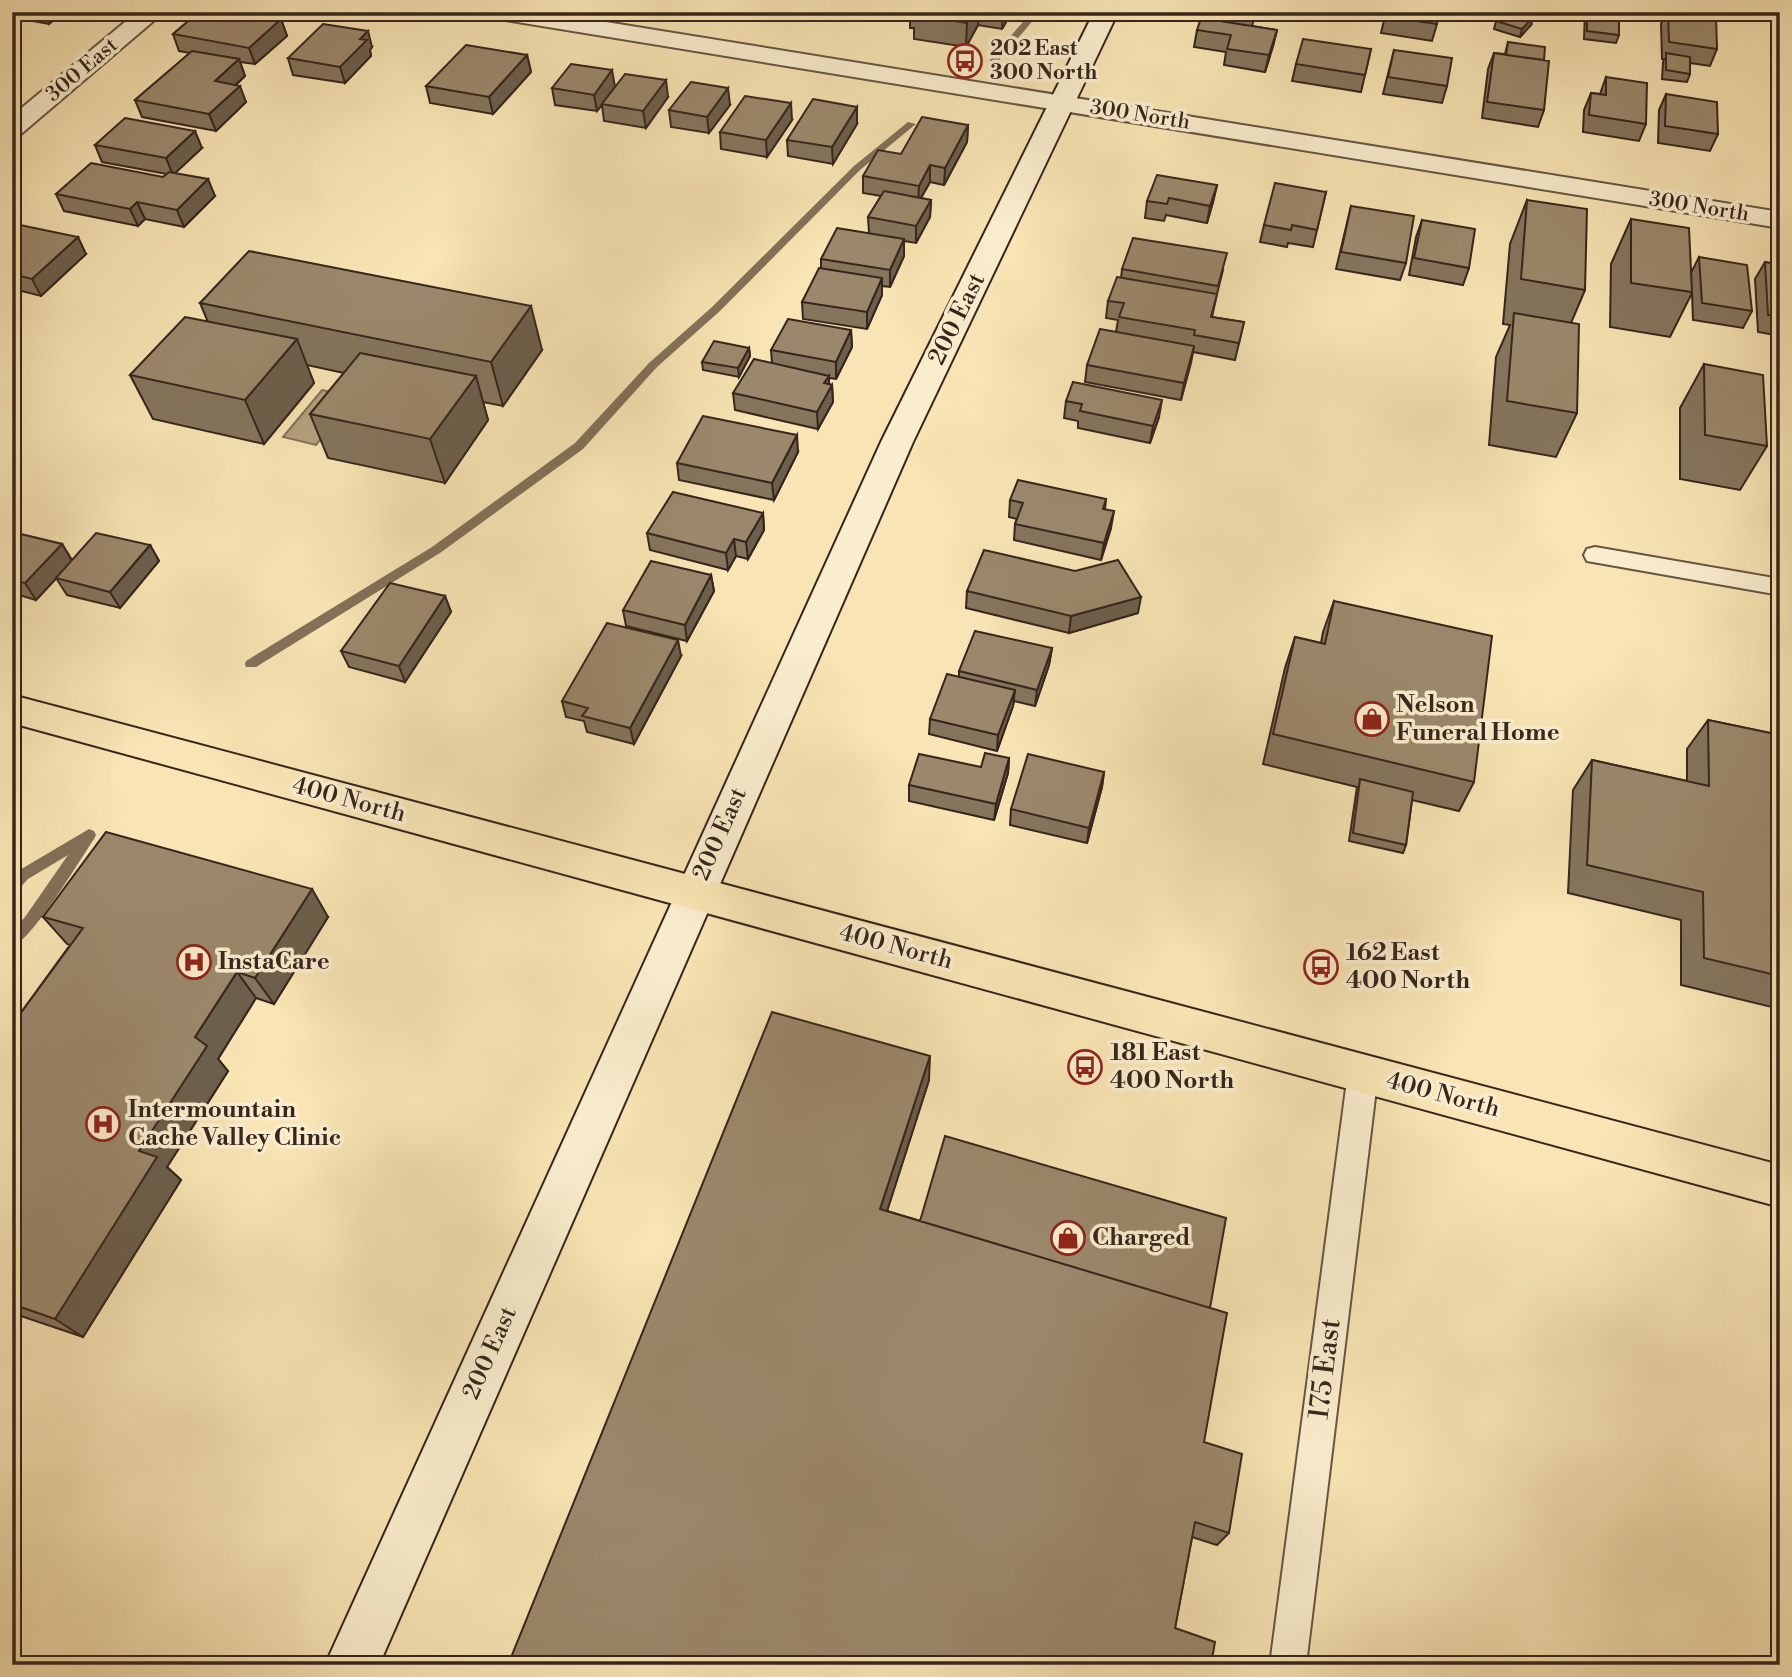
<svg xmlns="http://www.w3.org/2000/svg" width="1792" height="1677" viewBox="0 0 1792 1677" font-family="'Libre Bodoni',serif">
  <rect width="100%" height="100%" fill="#f8e4b4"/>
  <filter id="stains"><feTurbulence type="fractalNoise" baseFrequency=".00286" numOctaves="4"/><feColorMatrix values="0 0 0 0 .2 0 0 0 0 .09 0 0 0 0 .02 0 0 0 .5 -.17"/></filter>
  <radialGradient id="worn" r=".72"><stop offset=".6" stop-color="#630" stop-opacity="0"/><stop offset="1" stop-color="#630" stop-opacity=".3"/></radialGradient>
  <!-- water -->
  <path fill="#b6a381" stroke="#837159" stroke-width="2" d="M322,390L355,397L316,445L283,437Z"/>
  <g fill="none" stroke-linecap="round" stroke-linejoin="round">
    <!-- stream -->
    <path fill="#837159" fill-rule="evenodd" d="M1028,16L1035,18L996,64H990V60Z
      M908,122L916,124L860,170L720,311L657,367L583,449L440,553L256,667H246L245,664L246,661L432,547L575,443L649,363L712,307L854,166Z
      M89,829L94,831L96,835L94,839C79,861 33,939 12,947V931L25,917L68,855L28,879L17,891L12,893V877L18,871Z"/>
    <!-- lane casing -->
    <g stroke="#675543" stroke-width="4">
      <path id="lane" d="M1595,547L1780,579V595L1587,561L1584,555L1587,549Z
        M1363,1060L1373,1064L1378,1073L1306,1665H1270L1348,1073L1353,1064Z"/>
    </g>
    <!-- street casing -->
    <g stroke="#675543" stroke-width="4">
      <path id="street" d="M137,12H164L21,134L12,137V116Z
        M487,12H544L1780,212V228L499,19L491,17Z"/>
    </g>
    <!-- secondary casing -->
    <g stroke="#37251d" stroke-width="4">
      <path id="secondary" d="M1094,12H1118L913,442L379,1665H325L881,442Z"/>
    </g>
    <!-- primary casing -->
    <g stroke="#37251d" stroke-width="4">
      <path id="primary" d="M12,695L1780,1165V1207L12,723Z"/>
    </g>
    <!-- lane -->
    <use href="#lane" fill="#faedce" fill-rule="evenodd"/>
    <!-- street -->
    <use href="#street" fill="#faedce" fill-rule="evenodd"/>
    <!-- secondary -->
    <use href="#secondary" fill="#faedce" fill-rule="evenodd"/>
    <!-- primary -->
    <use href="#primary" fill="#f8e4b4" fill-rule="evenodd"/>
  </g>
  <!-- wall -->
  <path fill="#85755d" stroke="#37251d" stroke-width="2" d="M13,12H63L49,24L16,18Z
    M199,12H260L257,15L281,19L287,36L255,64L240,62L245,76L236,85L246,102L216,131L142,117L135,100L190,53L179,51L173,34Z
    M790,12H806L805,14Z
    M910,12H1010V15L1002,29L978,25L966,47L914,39V28H910Z
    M1208,12H1256L1252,26L1277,30L1273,46L1265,72L1224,65L1226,52L1194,47L1197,30L1207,19Z
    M1386,12L1437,24L1432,41L1381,33Z
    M1585,12H1619V35L1616,43L1584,39Z
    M1666,12H1704L1717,49L1710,66L1690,63V74L1687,82L1662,79L1663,62L1664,59H1662L1661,24Z
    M1496,21L1531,25L1520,37L1494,29Z
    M1508,42L1544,60V110L1538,127L1482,118L1488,69L1494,53L1505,54Z
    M372,47L370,50L371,56L345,83L293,75L288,58Z
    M1371,49L1361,92L1292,81L1296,64Z
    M1394,50L1447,86L1442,103L1383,94Z
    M527,55L531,72L493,114L430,103L426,86Z
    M1606,77L1646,124L1639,141L1583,132L1584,110L1591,93L1600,94Z
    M615,87L668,97L646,128L604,121L602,105L597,111L555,105L552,88Z
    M1666,94L1718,134L1710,151L1658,143L1659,110Z
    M730,105L709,133L671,127L669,110Z
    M792,120L767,157L721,149L720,132Z
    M857,124L833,164L788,156L787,140Z
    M968,125L967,142L944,185L930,182L921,198L931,200L930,217L916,243L904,241V256L890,287L882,286V295L867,329L803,319L802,302L821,269V259L869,233L868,217L881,196L863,193V176L901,154Z
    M95,145L202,148L175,173L215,196L184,227L145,219L138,226L64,211L56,194L163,177L167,174L102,162Z
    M1217,185L1213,202L1207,223L1166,215L1164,221L1145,218L1147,201Z
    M1326,192L1313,247L1288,243L1287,247L1260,242L1264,225Z
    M1527,200L1585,290L1571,323L1577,413L1556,457L1489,445L1496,357L1510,325L1503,324L1510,244Z
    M1351,206L1406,263L1400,280L1336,269Z
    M1631,219L1691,273L1699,257L1752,311L1743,328L1693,320L1692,293L1670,337L1610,327L1611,264Z
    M1422,220L1469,268L1463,285L1409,275L1416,237Z
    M12,232L86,254L41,296L14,289L12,287Z
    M1765,262L1780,265V336L1758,332L1755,279Z
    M1122,269L1223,270L1217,294L1212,317L1244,322L1235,360L1193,352L1181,400L1085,382L1087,365L1116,332L1118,320L1106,318L1108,301L1121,278Z
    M200,303L542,350L503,406L483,402L488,420L445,483L328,458L310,414L344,373L307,365L314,383L264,444L153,419L130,375L208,322Z
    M851,330L852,347L836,379L829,378V384L832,385L833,402L818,429L735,410L733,393L772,363L771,350Z
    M749,348L750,356L739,377L703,370L702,362Z
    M1704,364L1767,446L1740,490L1680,479V408Z
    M1066,401L1159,417L1150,443L1078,428V421L1064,418Z
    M798,452L774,500L679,480L677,463Z
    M1106,499L1105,510L1111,528L1101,560L1014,540L1015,524L1017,519L1009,517L1010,500Z
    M763,513L764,530L748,559L736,556L728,570L650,550L647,533Z
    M12,532L62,544L72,560L150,545L159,561L120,608L67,595L56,578L62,572L36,600L12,593Z
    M711,575L714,591L687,641L626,626L623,610Z
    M967,591L1138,613L1069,633L966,608Z
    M445,596L451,612L405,682L349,667L341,651Z
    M1334,601L1474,782L1459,811L1412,800L1406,845L1403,853L1349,841L1357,787L1263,764L1285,668L1295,637L1321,643L1323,632Z
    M1052,648L1049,665L1035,706L1014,701L1013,706L997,751L929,734L930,719L959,677V671Z
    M681,656L634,744L587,732L584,721L566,717L562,701Z
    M1708,720L1780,735V1009L1681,985V920L1568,893L1573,790L1592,760L1687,781V749Z
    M1009,758L1008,773L994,820L909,801V785L981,767Z
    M1104,772L1102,787L1087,843L1010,825L1011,809Z
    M43,917H328L274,1004L256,998L218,1059L228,1071L167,1167L181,1180L83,1337L12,1313V1025L70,945L67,944Z
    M929,1080L887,1211L1210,1308L1204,1442L1229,1533L1217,1545L1192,1537L1175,1628L508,1665Z"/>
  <!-- shaded-wall -->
  <path fill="#6c5f4c" stroke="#37251d" stroke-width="2" d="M44,12H63L49,24Z
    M972,12H978V25L966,47L967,23Z
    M1003,12H1010V15L1002,29Z
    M1534,16L1531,25L1520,37L1522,29Z
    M281,19L287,36L255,64L249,48Z
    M1277,30L1273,46L1265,72L1269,55Z
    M368,31L372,47L370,50L371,56L345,83L340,67L360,39Z
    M12,40L19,54L12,60Z
    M527,55L531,72L493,114L489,97Z
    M239,59L245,76L221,98L215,81Z
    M612,70L615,87L597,111L594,95Z
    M666,80L668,97L646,128L643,111Z
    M240,86L246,102L216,131L209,114Z
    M728,88L730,105L709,133L707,117Z
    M791,103L792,120L767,157L766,140Z
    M857,107V124L833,164L832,147Z
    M968,125L967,142L944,185L945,168Z
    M195,131L202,148L173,175L166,158Z
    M930,165V182L918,203L919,186Z
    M208,179L215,196L184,227L177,210Z
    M1217,185L1213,202L1207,223L1210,206Z
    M931,200L930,217L916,243V226Z
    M137,202L145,219L138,226L130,209Z
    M78,237L86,254L41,296L32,279Z
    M904,239V256L890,287V270Z
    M882,278V295L867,329V312Z
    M531,306L542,350L503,406L491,362Z
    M851,330L852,347L836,379V362Z
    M297,339L314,383L264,444L245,400Z
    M1194,346L1191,363L1181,400L1184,383Z
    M749,348L750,356L739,377L738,368Z
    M476,376L488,420L445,483L430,439Z
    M829,376V390L832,385L833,402L818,429L817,412L824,383Z
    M1162,400L1159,417L1150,443L1153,426Z
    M797,435L798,452L774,500L772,483Z
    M1114,511L1111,528L1101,560L1104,543Z
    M763,513L764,530L748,559L746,542Z
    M734,539L736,556L728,570L726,553Z
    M62,544L72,561L36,600L25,583Z
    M150,545L159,561L120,608L110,592Z
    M711,575L714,591L687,641L685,625Z
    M445,596L451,612L405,682L399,666Z
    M1141,597L1138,613L1069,633L1071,616Z
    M678,640L681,656L634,744L630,728Z
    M1052,648L1049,665L1035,706L1037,690Z
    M1015,690L1013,706L997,751L998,735Z
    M1009,758L1008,773L994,820L996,804Z
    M1104,772L1102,787L1087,843L1089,828Z
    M312,889L328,917L274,1004L255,978Z
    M237,972L256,998L218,1059L228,1071L167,1167L181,1180L83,1337L55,1319L139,1151L195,1037Z
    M930,1056L929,1080L881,1230L880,1209Z"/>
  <!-- building -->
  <path fill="#9b886c" stroke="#37251d" stroke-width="2" d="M199,12H243L281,19L249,48L173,34Z
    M916,12H972L967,23L915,15Z
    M1239,12H1254V14Z
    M1386,12H1439L1437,24L1385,17Z
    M1505,12H1520L1534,16L1522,29L1496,21Z
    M1587,12H1619V35L1587,31Z
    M1668,12H1704L1716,14L1717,49L1669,42Z
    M1201,18L1277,30L1269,55L1227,49L1231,35L1197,30Z
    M323,24L368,31L360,39L367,40L340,67L288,58Z
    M1303,39L1371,49L1365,75L1296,64Z
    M1508,42L1545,47L1544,60L1506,55Z
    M466,45L527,55L489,97L426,86Z
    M1394,50L1452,58L1447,86L1388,77Z
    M192,51L239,59L215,81L240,86L209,114L135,100Z
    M1494,53L1549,61L1544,110L1487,102Z
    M1666,53L1690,57V74L1666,70Z
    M571,64L612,70L594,95L552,88Z
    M625,74L666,80L643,111L602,104Z
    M1606,77L1647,83L1646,124L1589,115L1591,93L1606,95Z
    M691,82L728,88L707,117L669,110Z
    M1666,94L1717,102L1718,134L1665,126Z
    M745,96L791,103L766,140L720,132Z
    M813,99L857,107L832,147L787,140Z
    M922,117L968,125L945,168L930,165L919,186L863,176L878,150L901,154Z
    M125,118L195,131L166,158L95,145Z
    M91,163L163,177L169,172L208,179L177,210L137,202L130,209L56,194Z
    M1157,175L1217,185L1210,206L1169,198L1167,204L1147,201Z
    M1275,183L1326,192L1317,230L1292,225L1291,230L1264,225Z
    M884,191L931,200L916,226L868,217Z
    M1527,200L1587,209L1585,290L1521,279Z
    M1351,206L1414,216L1406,263L1341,252Z
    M1631,219L1689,228L1692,292L1631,283Z
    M1422,220L1475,229L1469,268L1414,258Z
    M20,225L78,237L32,279L12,274V232Z
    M837,228L904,239L890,270L821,259Z
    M1133,238L1227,253L1218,286L1122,269Z
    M249,251L531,306L491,362L200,303Z
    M1699,257L1747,265L1752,311L1702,303Z
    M1765,262L1780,265V317L1768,315Z
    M819,268L882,278L867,312L802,302Z
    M1117,277L1217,294L1211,317L1244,322L1239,343L1194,335L1195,330L1119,317L1124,303L1108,301Z
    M1514,313L1579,324L1577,413L1507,401Z
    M185,317L297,339L245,400L130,375Z
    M788,319L851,330L836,362L771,350Z
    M1100,329L1194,346L1184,383L1087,365Z
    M714,341L749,348L738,368L702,362Z
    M360,353L476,376L430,439L310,414Z
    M754,359L829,376L824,383L832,385L817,412L733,393Z
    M1704,364L1763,375L1767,446L1705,435Z
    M1073,382L1162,400L1153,426L1080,411L1082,404L1066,401Z
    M703,416L797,435L772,483L677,463Z
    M1018,480L1106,499L1103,509L1114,511L1104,543L1015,524L1023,503L1010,500Z
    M673,492L763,513L746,542L734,539L726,553L647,533Z
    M12,532L62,544L25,583L12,580Z
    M96,533L150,545L110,592L56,578Z
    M984,550L1075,571L1118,560L1141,597L1071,616L967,591Z
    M651,561L711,575L685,625L623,610Z
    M390,583L445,596L399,666L341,651Z
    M1334,601L1492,636L1474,782L1273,734L1295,637L1325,644Z
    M607,623L678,640L630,728L582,716L588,708L562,701Z
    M975,631L1052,648L1037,690L959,671Z
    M947,674L1015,690L998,735L930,719Z
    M1708,720L1780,735V976L1704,958L1703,892L1587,865L1592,760L1709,786Z
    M985,753L1009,758L996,804L909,785L919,754L981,767Z
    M1028,754L1104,772L1089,828L1011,809Z
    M1360,779L1413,792L1406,845L1353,833Z
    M106,832L312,889L255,978L237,972L195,1037L207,1046L139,1151L157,1157L55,1319L12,1304V1025L83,928L43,917Z
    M772,1012L930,1056L880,1209L1227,1313L1204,1442L1242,1454L1229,1533L1195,1522L1175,1628L1215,1642L1211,1665H508Z
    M945,1136L1226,1218L1210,1308L920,1221Z"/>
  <!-- icons -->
  <defs>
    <g id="bus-ring" transform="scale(1.75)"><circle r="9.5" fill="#faedce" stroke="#8f2418" stroke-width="1.5"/><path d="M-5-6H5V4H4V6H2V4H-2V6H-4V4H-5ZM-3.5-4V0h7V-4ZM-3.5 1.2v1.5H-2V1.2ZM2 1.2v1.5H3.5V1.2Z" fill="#8f2418"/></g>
    <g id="shop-ring" transform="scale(1.75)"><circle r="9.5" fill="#faedce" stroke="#8f2418" stroke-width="1.5"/><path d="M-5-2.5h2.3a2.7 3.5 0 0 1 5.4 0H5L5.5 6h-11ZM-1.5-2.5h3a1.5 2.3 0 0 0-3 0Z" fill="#8f2418"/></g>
    <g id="hospital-ring" transform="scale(1.75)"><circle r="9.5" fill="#faedce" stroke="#8f2418" stroke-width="1.5"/><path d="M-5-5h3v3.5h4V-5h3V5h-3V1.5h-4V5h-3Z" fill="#8f2418"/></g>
  </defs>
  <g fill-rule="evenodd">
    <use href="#bus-ring" x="965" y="61"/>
    <use href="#shop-ring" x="1372" y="719"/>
    <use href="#hospital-ring" x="194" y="962"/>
    <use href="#bus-ring" x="1321" y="967"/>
    <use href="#bus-ring" x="1085" y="1067"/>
    <use href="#hospital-ring" x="103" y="1124"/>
    <use href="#shop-ring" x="1068" y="1238"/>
  </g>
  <g text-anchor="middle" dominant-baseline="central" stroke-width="7" stroke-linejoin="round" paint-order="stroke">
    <!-- far-poi labels -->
    <g font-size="21" font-weight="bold" fill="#37251d" stroke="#faedce" text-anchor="start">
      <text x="990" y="49">202 East<tspan x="990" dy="24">300 North</tspan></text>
    </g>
    <!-- far-street labels -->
    <g font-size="21" fill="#37251d" stroke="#faedce">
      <text transform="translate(82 70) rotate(-40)">300 East</text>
      <text transform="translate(1140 115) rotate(9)">300 North</text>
      <text transform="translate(1699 207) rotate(9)">300 North</text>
    </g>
    <!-- street labels -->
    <g font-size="24" fill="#37251d" stroke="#faedce">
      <text transform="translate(957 319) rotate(-64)">200 East</text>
      <text transform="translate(349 800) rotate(15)">400 North</text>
      <text transform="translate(720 834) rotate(-66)">200 East</text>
      <text transform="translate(896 947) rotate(15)">400 North</text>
      <text transform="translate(1443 1095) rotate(15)">400 North</text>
      <text transform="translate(490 1353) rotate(-66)">200 East</text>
    </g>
    <!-- poi labels -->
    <g font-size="24" font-weight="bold" fill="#37251d" stroke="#faedce" text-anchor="start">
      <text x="1396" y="705">Nelson<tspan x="1396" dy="28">Funeral Home</tspan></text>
      <text x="1346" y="953">162 East<tspan x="1346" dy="28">400 North</tspan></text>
      <text x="218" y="962">InstaCare</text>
      <text x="1110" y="1053">181 East<tspan x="1110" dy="28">400 North</tspan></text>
      <text x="128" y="1110">Intermountain<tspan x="128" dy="28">Cache Valley Clinic</tspan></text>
      <text x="1092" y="1238">Charged</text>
    </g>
    <!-- near-street labels -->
    <g font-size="28" fill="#37251d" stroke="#faedce">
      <text transform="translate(1325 1369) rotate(-83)">175 East</text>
    </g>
  </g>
  <!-- margin -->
  <rect width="1792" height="1677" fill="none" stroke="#f8e4b4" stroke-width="42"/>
  <rect x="14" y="14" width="1764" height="1649" fill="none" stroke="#37251d" stroke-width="3.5"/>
  <rect x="21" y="21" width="1750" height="1635" fill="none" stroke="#37251d" stroke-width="2"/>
  <rect width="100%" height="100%" filter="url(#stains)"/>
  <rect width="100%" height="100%" fill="url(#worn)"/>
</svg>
